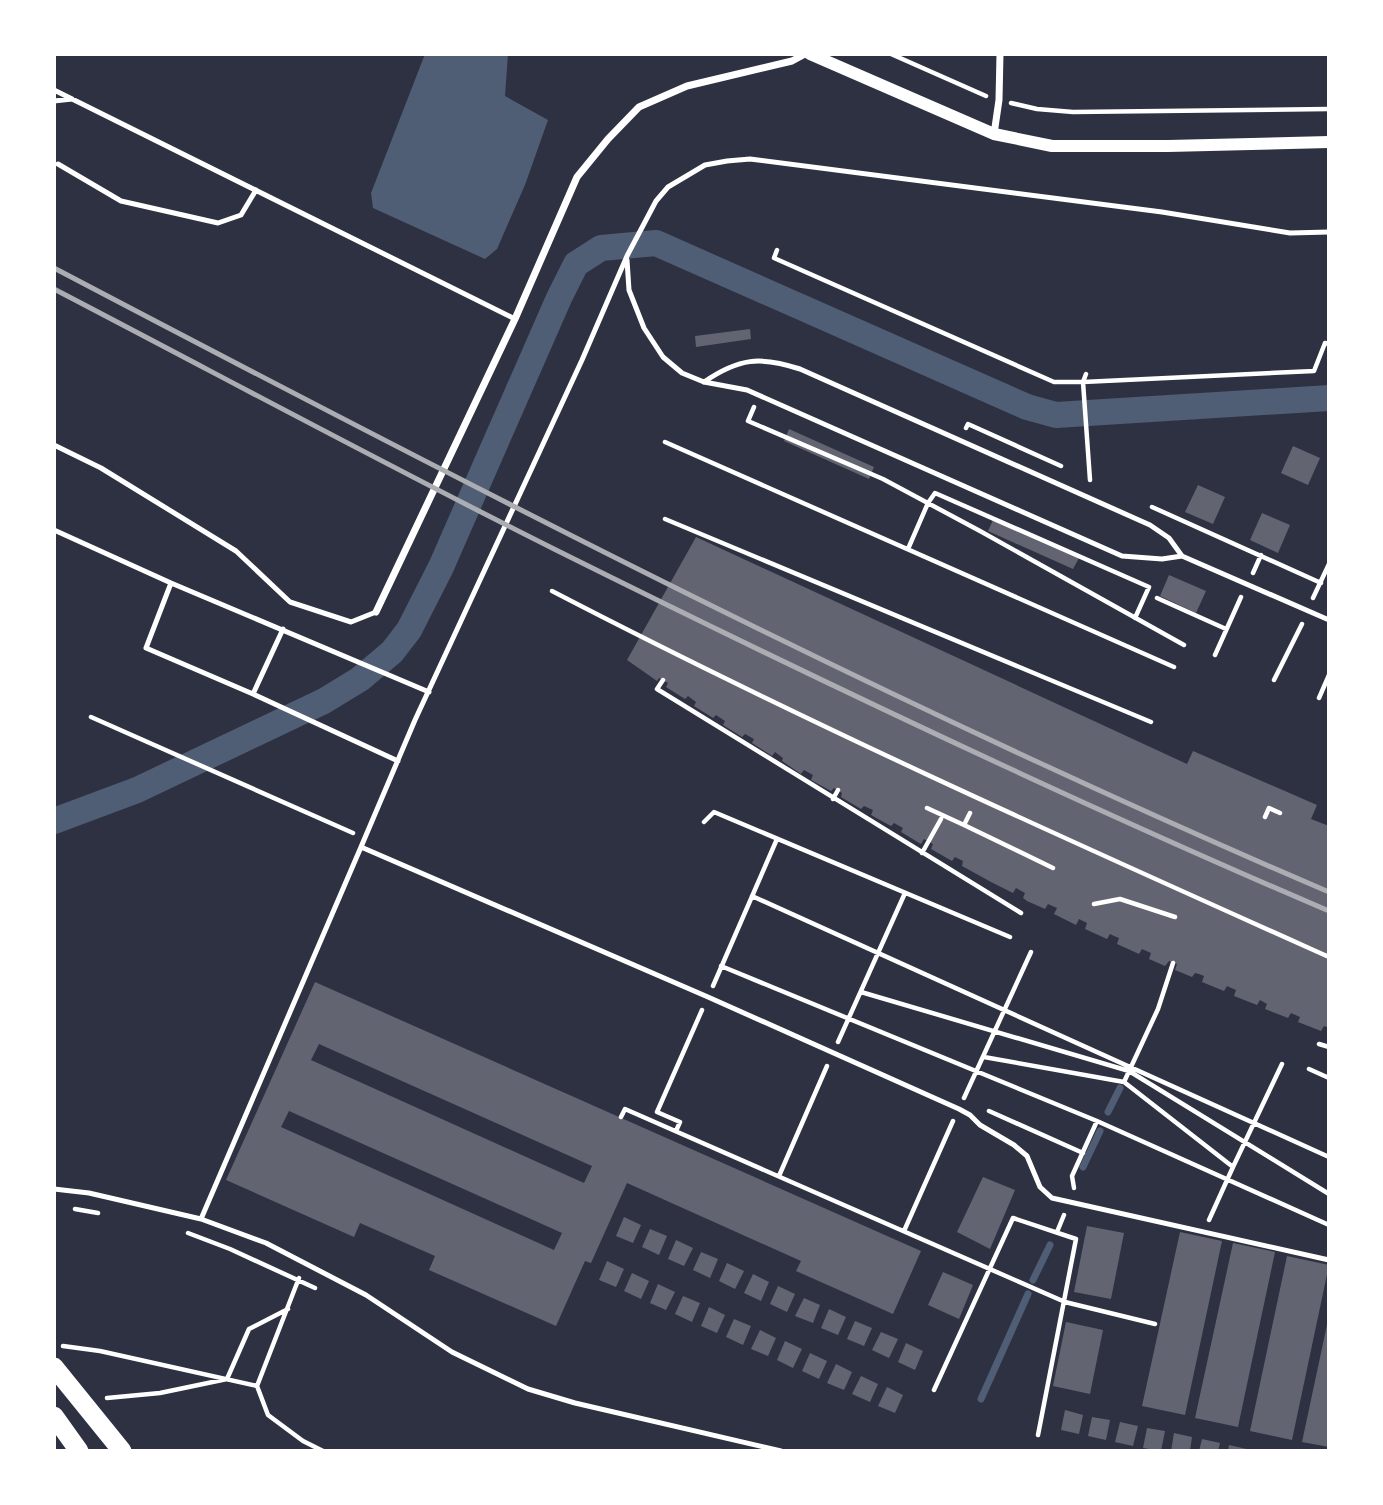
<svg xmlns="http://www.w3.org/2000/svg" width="1383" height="1505" viewBox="0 0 1383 1505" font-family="Manrope,sans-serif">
  <rect width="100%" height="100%" fill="#2d3142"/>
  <!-- water -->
  <path fill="#4f5d75" d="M425,54H508L505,96L548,120L525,185L497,249L485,259L373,208L371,193Z"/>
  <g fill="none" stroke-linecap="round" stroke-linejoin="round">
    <!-- stream -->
    <path stroke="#4f5d75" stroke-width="7" d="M1108,1112L1120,1088
      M1083,1167L1100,1131
      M1033,1280L1050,1245
      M981,1399L1028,1294"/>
    <!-- canal -->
    <path stroke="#4f5d75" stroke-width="26" d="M54,821L137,790L324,701L360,679L392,652L409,630L441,567L559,298L576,264L601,248L656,243L1027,407L1056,415L1329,398"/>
  </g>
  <!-- building -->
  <path fill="#626471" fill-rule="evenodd" d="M750,329L751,339L696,347L695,336Z
    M789,429L874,467L869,479L784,441Z
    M1293,446L1320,458L1308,485L1281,473Z
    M1198,485L1225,497L1213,524L1185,512Z
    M1262,513L1290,525L1278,553L1250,540Z
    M993,520L1079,558L1073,569L988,531Z
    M696,537L1187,764L1193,751L1317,805L1311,819L1329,826V1028L1324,1026L1321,1031L1298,1022L1300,1017L1291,1013L1288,1018L1265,1009L1267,1004L1260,1000L1257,1005L1234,996L1236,990L1227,986L1224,991L1202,982L1204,976L1199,974L1195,973L1192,977L1175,970L1177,964L1169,961L1165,966L1149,959L1151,953L1142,949L1139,954L1117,944L1119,938L1114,936L1110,934L1107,939L1085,929L1087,923L1079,919L1076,925L1054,914L1057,908L1048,904L1045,909L1027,901L1023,898L1025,893L1016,888L1013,893L991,882L962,866L963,861L955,857L952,861L931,849L933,844L924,839L921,844L901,832L903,828L894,823L891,826L871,815L873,810L864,806L861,809L841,797L842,793L834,788L831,791L811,780L813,775L804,770L801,774L782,761L783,758L775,752L772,756L752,743L754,739L745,734L742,737L723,725L725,721L716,715L713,718L694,706L696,702L688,696L685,699L666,687L668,683L659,678L657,681L627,660Z
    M1169,575L1206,591L1196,613L1160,596Z
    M315,982L921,1251L893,1314L796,1271L801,1261L627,1183L591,1263L585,1261L556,1326L429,1270L435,1256L360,1223L354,1237L226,1180ZM319,1044L592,1166L584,1183L311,1060ZM289,1111L562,1233L554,1250L281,1127Z
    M983,1177L1015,1190L990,1249L957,1232Z
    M624,1217L641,1225L633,1243L616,1236Z
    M1087,1226L1124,1233L1111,1299L1074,1292Z
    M650,1229L667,1236L659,1255L642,1247Z
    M1180,1232L1222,1241L1185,1415L1142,1406Z
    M676,1240L693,1248L684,1266L668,1259Z
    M1233,1243L1275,1252L1238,1427L1195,1418Z
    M701,1252L718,1259L710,1278L693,1270Z
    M1287,1256L1329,1265L1292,1440L1250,1431Z
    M607,1261L624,1269L616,1287L599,1280Z
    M727,1263L744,1271L735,1289L719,1281Z
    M943,1272L973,1285L959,1319L928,1305Z
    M632,1273L649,1281L641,1299L624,1291Z
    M753,1274L769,1282L761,1301L744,1293Z
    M658,1284L675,1292L666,1310L650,1303Z
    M778,1286L795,1294L787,1312L770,1304Z
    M683,1296L700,1303L692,1322L675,1314Z
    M804,1298L820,1305L813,1323L795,1316Z
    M709,1307L725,1315L717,1333L701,1326Z
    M829,1309L846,1317L838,1335L821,1328Z
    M734,1319L751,1326L743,1345L726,1337Z
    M1328,1320H1329V1447L1302,1442Z
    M855,1321L872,1328L864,1346L847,1339Z
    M1066,1322L1103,1330L1090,1394L1053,1386Z
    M760,1330L776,1338L768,1356L751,1349Z
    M881,1332L898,1339L889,1358L872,1350Z
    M785,1341L802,1349L793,1368L777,1360Z
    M906,1343L923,1351L915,1370L898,1362Z
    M810,1353L827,1361L819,1379L802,1371Z
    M836,1364L852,1372L844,1390L827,1383Z
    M861,1376L878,1384L870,1402L852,1394Z
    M887,1387L903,1395L895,1413L878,1406Z
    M1065,1410L1083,1415L1079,1434L1061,1430Z
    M1092,1417L1110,1420L1106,1440L1088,1436Z
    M1120,1422L1138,1426L1133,1446L1115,1442Z
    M1147,1428L1165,1431L1161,1451L1143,1448Z
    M1174,1433L1192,1437L1190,1451H1171Z
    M1202,1439L1220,1443L1218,1451H1199Z
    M1229,1445L1251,1450V1451H1228Z"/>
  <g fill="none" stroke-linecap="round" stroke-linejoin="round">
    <!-- path -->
    <path stroke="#fff" stroke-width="4.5" d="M891,54L986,96
      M1011,103L1037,109L1073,112L1329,109
      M777,250L774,258L1054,382H1083L1314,371L1325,343L1329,344
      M1086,374L1083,382L1090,480
      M754,407L748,421L883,479L980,531L1184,645
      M966,428L968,424L1061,466
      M665,442L1174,667
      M1152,507L1321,583
      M665,519L1151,722
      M908,549L928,503L935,493L1149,587L1135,618
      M1253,573L1261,555
      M552,591C806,723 1068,840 1329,957
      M1157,598L1226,629
      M1313,598L1329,564
      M1215,655L1241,597
      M663,680L657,689L1021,913
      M1274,680L1302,624
      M1319,698L1329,675
      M91,717L353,833
      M833,799L838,790
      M927,808L964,825L970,813
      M1265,817L1269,808L1280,813
      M704,822L714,812L1010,937
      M964,825L1053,868
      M922,853L941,819
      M752,896L1329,1157
      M1094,904L1120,899L1175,917
      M721,966L1097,1121L1329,1225
      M713,986L777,839
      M861,992L1129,1071L1329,1194
      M838,1042L905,893
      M1319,1044L1329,1047
      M984,1057L1124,1082L1233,1167L1209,1220
      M1309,1069L1329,1078
      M1124,1082L1158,1009L1173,963
      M964,1098L1031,952
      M989,1111L1083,1153
      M621,1117L625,1109L1065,1302L1155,1324
      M676,1131L680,1122L657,1112L702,1010
      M1233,1167L1282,1064
      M779,1176L827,1066
      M1074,1188L1072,1176L1097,1121
      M75,1209L98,1213
      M904,1231L953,1121
      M1057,1232L1064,1215
      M188,1233L230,1249L315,1288
      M299,1278L257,1386L268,1415L303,1441L323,1451
      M63,1346L100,1351L257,1386
      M934,1390L1013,1218L1076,1239L1038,1435
      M107,1398L160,1393L227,1379L249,1329L288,1309"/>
    <!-- service -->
    <path stroke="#fff" stroke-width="5" d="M54,90L515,319
      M54,101L72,99
      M58,164L121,201L218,223L241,215L256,190
      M1329,232L1290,233L1162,212L750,159L727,161L705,165L668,187L656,201L627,256L582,360L415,720L361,847L708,997L959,1109L970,1115L980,1125L1014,1145L1027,1156L1040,1187L1052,1198L1329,1260
      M627,260L629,290L644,328L663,357L682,373L704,382L747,390L1122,556L1162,559L1182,556
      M704,382C739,358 760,356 800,369L1150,525L1169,538L1182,556L1329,620
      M54,445L101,468L236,551L290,602L351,622L376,612
      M54,530L171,583L429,692
      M171,583L146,648L253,694L398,761
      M253,694L283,629
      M54,1189L89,1193L201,1219L266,1243L366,1295L452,1352L528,1389L575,1403L781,1451
      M201,1219L361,847"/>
    <!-- minor -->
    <path stroke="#fff" stroke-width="7" d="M994,134L999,100L1000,54
      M376,612L515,319L577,177L608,139L639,107L687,86L792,61L805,54"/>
    <!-- tertiary -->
    <path stroke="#fff" stroke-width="12" d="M810,54L994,134L1052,146H1168L1329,142"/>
    <!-- trunk -->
    <path stroke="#fff" stroke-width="19" d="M54,1367L122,1451
      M54,1416L79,1451"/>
    <!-- rail -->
    <path stroke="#abadb3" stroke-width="5" d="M54,268C473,488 894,706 1329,892
      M54,289C221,376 386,465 554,549C809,676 1067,799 1329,911"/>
  </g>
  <!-- border -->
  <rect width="1383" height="1505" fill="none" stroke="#ffffff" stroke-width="112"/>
</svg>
